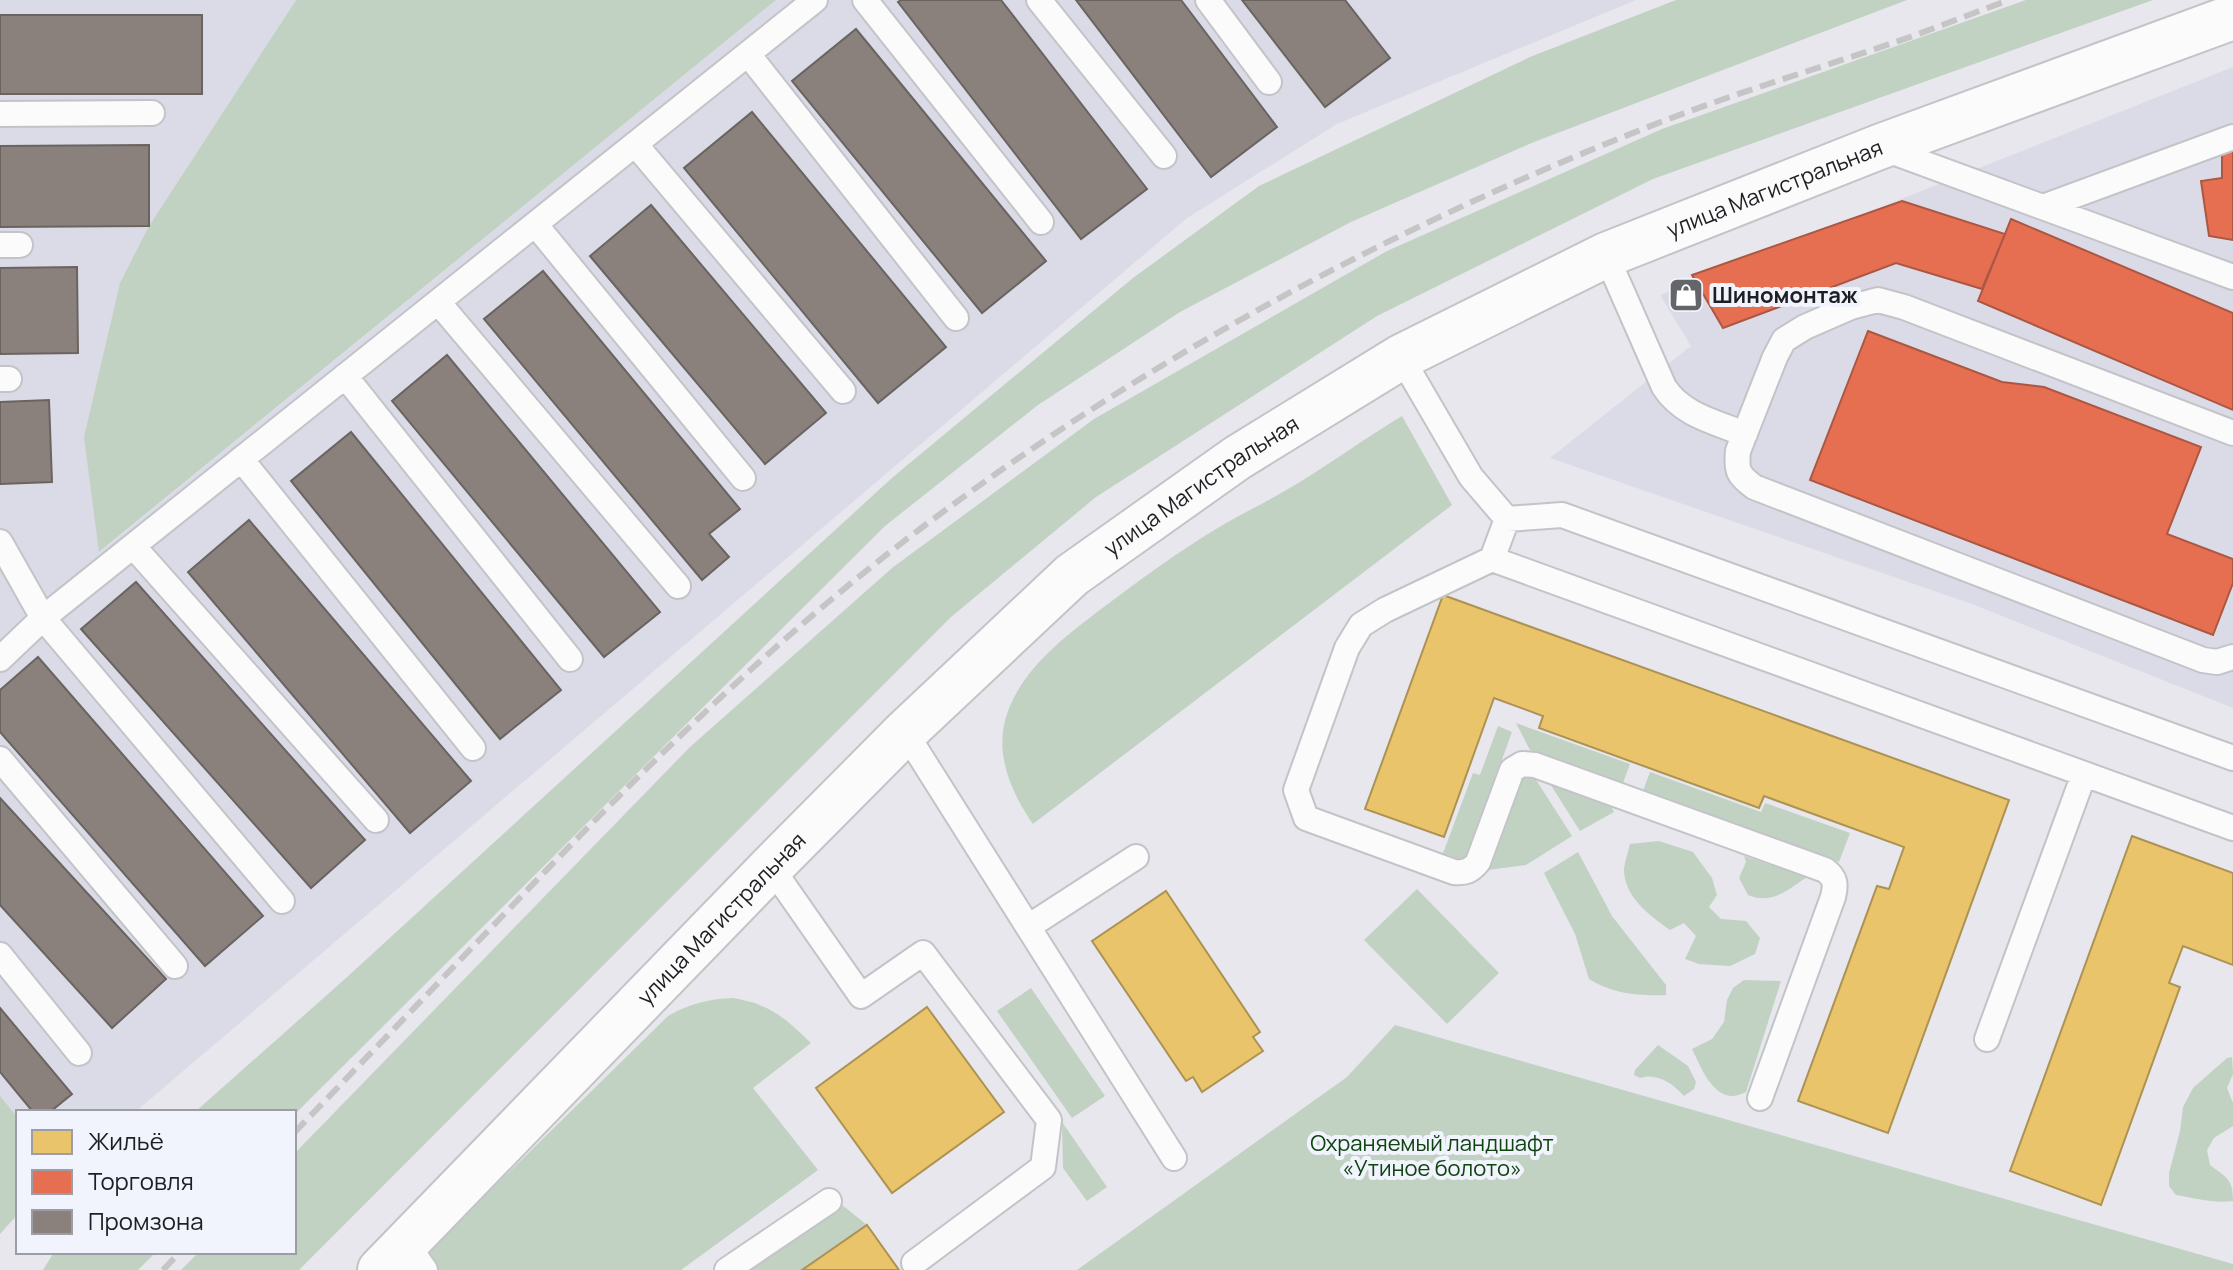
<svg xmlns="http://www.w3.org/2000/svg" width="2233" height="1270" viewBox="0 0 2233 1270" font-family="Manrope,sans-serif">
  <rect width="100%" height="100%" fill="#e7e7ed"/>
  <!-- built -->
  <path fill="#dadbe7" d="M0,0H296L149,226L100,552L776,0H1636L1337,124L1187,218L135,1112H18V1141L0,1119Z
    M2233,67V708L1972,604L1550,458L1691,346L1660,295Z"/>
  <!-- green -->
  <path fill="#c1d2c3" d="M296,0H776L99,552L84,437L120,283L149,226Z
    M1676,0H1907L1534,142L1351,222L1180,312L1038,405L885,526L294,1115V1112H195L346,978L893,477L1133,278L1259,186L1530,57Z
    M2026,0H2153L1653,179L1377,316L1096,497L951,617L299,1270H181L199,1252H294V1154L690,747L892,568L1094,419L1387,251L1662,129Z
    M1402,416L1452,505L1033,824C1010,791 993,751 1008,711C1025,666 1065,637 1101,609C1140,580 1179,551 1221,526C1247,511 1274,498 1300,482C1334,461 1367,437 1402,416Z
    M1516,723L1630,764L1623,783L1530,750Z
    M1498,726L1512,732L1464,864L1442,856L1473,773L1480,775Z
    M1524,771L1531,772L1572,836L1526,865L1488,870Z
    M1650,772L1761,812L1765,803L1850,833L1839,862L1643,791Z
    M1547,779L1609,802L1614,812L1580,831Z
    M1659,841L1693,852L1712,878L1717,895L1709,907L1721,919L1746,921L1760,938L1755,954L1730,966L1699,964L1685,959L1696,936L1684,923L1670,930C1649,915 1624,897 1624,869C1625,861 1628,852 1630,844Z
    M1578,852L1612,916L1666,985V995C1638,996 1613,994 1589,979L1575,934L1544,873Z
    M1744,856L1807,877C1788,890 1771,905 1748,895L1739,878L1746,862Z
    M1417,889L1499,973L1447,1024L1364,940Z
    M1744,980L1781,981L1746,1092C1741,1094 1737,1096 1733,1096C1711,1096 1700,1065 1692,1049L1712,1039L1724,1022L1727,1000L1733,988Z
    M1031,988L1105,1096L1072,1118L997,1011Z
    M733,998C770,1004 785,1018 811,1043L753,1088L818,1170L681,1270H409L668,1016C689,1004 708,999 733,998Z
    M1395,1025L2233,1264V1270H1077L1347,1077Z
    M1658,1045L1688,1066L1696,1082L1694,1089L1684,1096C1674,1084 1656,1072 1640,1078L1634,1075L1635,1070Z
    M2232,1057L2233,1074L2227,1088L2233,1103V1126L2214,1138L2207,1150L2210,1165C2227,1178 2233,1179 2233,1201C2215,1204 2194,1198 2176,1195L2169,1186V1173L2180,1131L2183,1107L2193,1088L2227,1058Z
    M0,1096L18,1118V1214L0,1234Z
    M1062,1122L1107,1187L1087,1201L1063,1168Z
    M842,1205L867,1225L802,1270H750Z
    M54,1252H156L138,1270H43Z"/>
  <!-- homes -->
  <path fill="#e9c46a" stroke="#ac9254" stroke-width="2" d="M1443,595L2009,800L1888,1133L1798,1101L1877,886L1889,889L1904,847L1764,796L1759,808L1539,728L1543,716L1494,698L1444,837L1365,809Z
    M2132,836L2233,873V965L2183,946L2169,983L2180,987L2101,1205L2010,1171Z
    M1166,891L1260,1032L1253,1037L1263,1051L1202,1092L1193,1077L1186,1081L1092,941Z
    M927,1007L1004,1112L892,1193L816,1088Z
    M867,1225L899,1270H802Z"/>
  <!-- shops -->
  <path fill="#e76f51" stroke="#ab5743" stroke-width="2" d="M2233,145V240L2209,236L2201,181L2222,178V147Z
    M1902,201L2005,234L1982,289L1896,263L1723,328L1692,275Z
    M2011,219L2233,313V410L1978,301Z
    M1868,331L2002,382L2044,387L2201,447L2167,534L2233,559V583L2213,635L1810,480Z"/>
  <!-- industry -->
  <path fill="#8a817c" stroke="#6a6461" stroke-width="2" d="M901,0H1001L1147,189L1081,239L898,2Z
    M1076,0H1181L1277,127L1211,177Z
    M1242,0H1345L1390,58L1325,107Z
    M0,15H202V94H0Z
    M856,29L1046,261L982,313L792,81Z
    M752,112L946,347L878,403L684,168Z
    M149,145V226L0,227V146Z
    M651,205L826,413L765,464L590,256Z
    M77,267L78,353L0,354V268Z
    M543,271L740,509L709,534L729,557L702,580L484,319Z
    M447,355L660,612L604,657L392,401Z
    M49,400L52,482L0,484V402Z
    M351,432L561,690L500,739L291,481Z
    M249,520L471,781L410,833L188,572Z
    M136,582L365,840L311,888L81,629Z
    M38,657L263,916L205,966L0,732V690Z
    M0,798L166,979L112,1028L0,905Z
    M0,1008L72,1094L50,1112H33L0,1072Z"/>
  <g fill="none" stroke-linecap="round" stroke-linejoin="round">
    <!-- lane casing -->
    <g stroke="#c3c4c8" stroke-width="28">
      <path id="lane" d="M865,0L1041,222
        M1039,0L1164,156
        M1208,0L1269,82
        M748,54L956,318
        M0,114L152,113
        M635,144L843,391
        M1882,148L2233,277
        M2043,207L2233,137
        M535,224L743,478
        M0,245H20
        M1606,255L1664,387C1682,415 1715,422 1745,434
        M438,302L678,586
        M1401,357L1471,477L1507,519L1492,559L2233,828
        M345,376L570,659
        M0,379H9
        M2233,433L1904,307L1878,300L1851,307L1805,327L1784,340L1775,357L1738,451C1736,471 1738,475 1754,487L2203,660L2217,662L2233,657
        M241,459L473,748
        M1507,519L1562,515L2233,758
        M0,542L43,618L282,901
        M133,546L376,820
        M1492,559L1385,610L1361,625L1347,648L1296,790L1306,818L1454,872C1465,873 1471,871 1478,862L1512,770L1522,764L1535,765L1825,870C1836,878 1836,885 1833,897L1760,1098
        M0,659L43,618L815,0
        M905,732L1174,1158
        M0,759L175,966
        M771,867L861,996L923,953L1049,1120L1043,1167L914,1263
        M1028,927L1136,857
        M0,955L79,1053
        M1987,1039L2084,774
        M406,1243L425,1270
        M727,1270L829,1201"/>
    </g>
    <!-- secondary casing -->
    <g stroke="#c3c4c8" stroke-width="48">
      <g id="secondary">
        <path id="s1" d="M380,1270L771,867L905,732L1072,575L1237,458L1401,357L1606,255L1879,147L2233,17"/>
      </g>
    </g>
    <!-- lane -->
    <use href="#lane" stroke="#fbfbfc" stroke-width="24"/>
    <!-- secondary -->
    <use href="#secondary" stroke="#fbfbfc" stroke-width="44"/>
    <!-- rail -->
    <path stroke="#c5c5c6" stroke-width="6" stroke-dasharray="16 8" stroke-linecap="butt" d="M294,1133C367,1057 439,982 512,906C640,772 771,641 920,529C1140,363 1386,230 1643,129C1730,94 1821,68 1910,37C1943,25 1976,12 2009,0
      M163,1270L180,1252"/>
  </g>
  <!-- icons -->
  <defs>
    <g id="shop-square" transform="scale(1.8)"><rect x="-9" y="-9" width="18" height="18" rx="4" fill="#646569" stroke="#f1f3fd"/><path d="M-5-2.5h2.3a2.7 3.5 0 0 1 5.4 0H5L5.5 6h-11ZM-1.5-2.5h3a1.5 2.3 0 0 0-3 0Z" fill="#fff"/></g>
  </defs>
  <g fill-rule="evenodd">
    <use href="#shop-square" x="1686" y="295"/>
  </g>
  <g text-anchor="middle" dominant-baseline="central" stroke-width="8" stroke-linejoin="round" paint-order="stroke">
    <!-- street labels -->
    <g font-size="22" fill="#1e1f22" stroke="#f1f3fd">
      <text stroke="none"><textPath href="#s1" startOffset="1786">улица Магистральная</textPath></text>
      <text stroke="none"><textPath href="#s1" startOffset="1138">улица Магистральная</textPath></text>
      <text stroke="none"><textPath href="#s1" startOffset="490">улица Магистральная</textPath></text>
    </g>
    <!-- poi labels -->
    <g font-size="22" font-weight="bold" fill="#1e1f22" stroke="#f1f3fd" text-anchor="start">
      <text x="1712" y="295">Шиномонтаж</text>
    </g>
    <!-- park labels -->
    <g font-size="22" fill="#0f430f" stroke="#f1f3fd">
      <text x="1432" y="1143">Охраняемый ландшафт<tspan x="1432" dy="25">«Утиное болото»</tspan></text>
    </g>
  </g>
  <!-- legend -->
  <rect x="16" y="1110" width="280" height="144" fill="#f1f3fd" stroke="#9d9ea5" stroke-width="2"/>
  <rect x="32" y="1130" width="40" height="24" fill="#e9c46a" stroke="#9d9ea5" stroke-width="2"/>
  <text x="88" y="1150" font-size="24" fill="#1e1f22">Жильё</text>
  <rect x="32" y="1170" width="40" height="24" fill="#e76f51" stroke="#9d9ea5" stroke-width="2"/>
  <text x="88" y="1190" font-size="24" fill="#1e1f22">Торговля</text>
  <rect x="32" y="1210" width="40" height="24" fill="#8a817c" stroke="#9d9ea5" stroke-width="2"/>
  <text x="88" y="1230" font-size="24" fill="#1e1f22">Промзона</text>
</svg>
